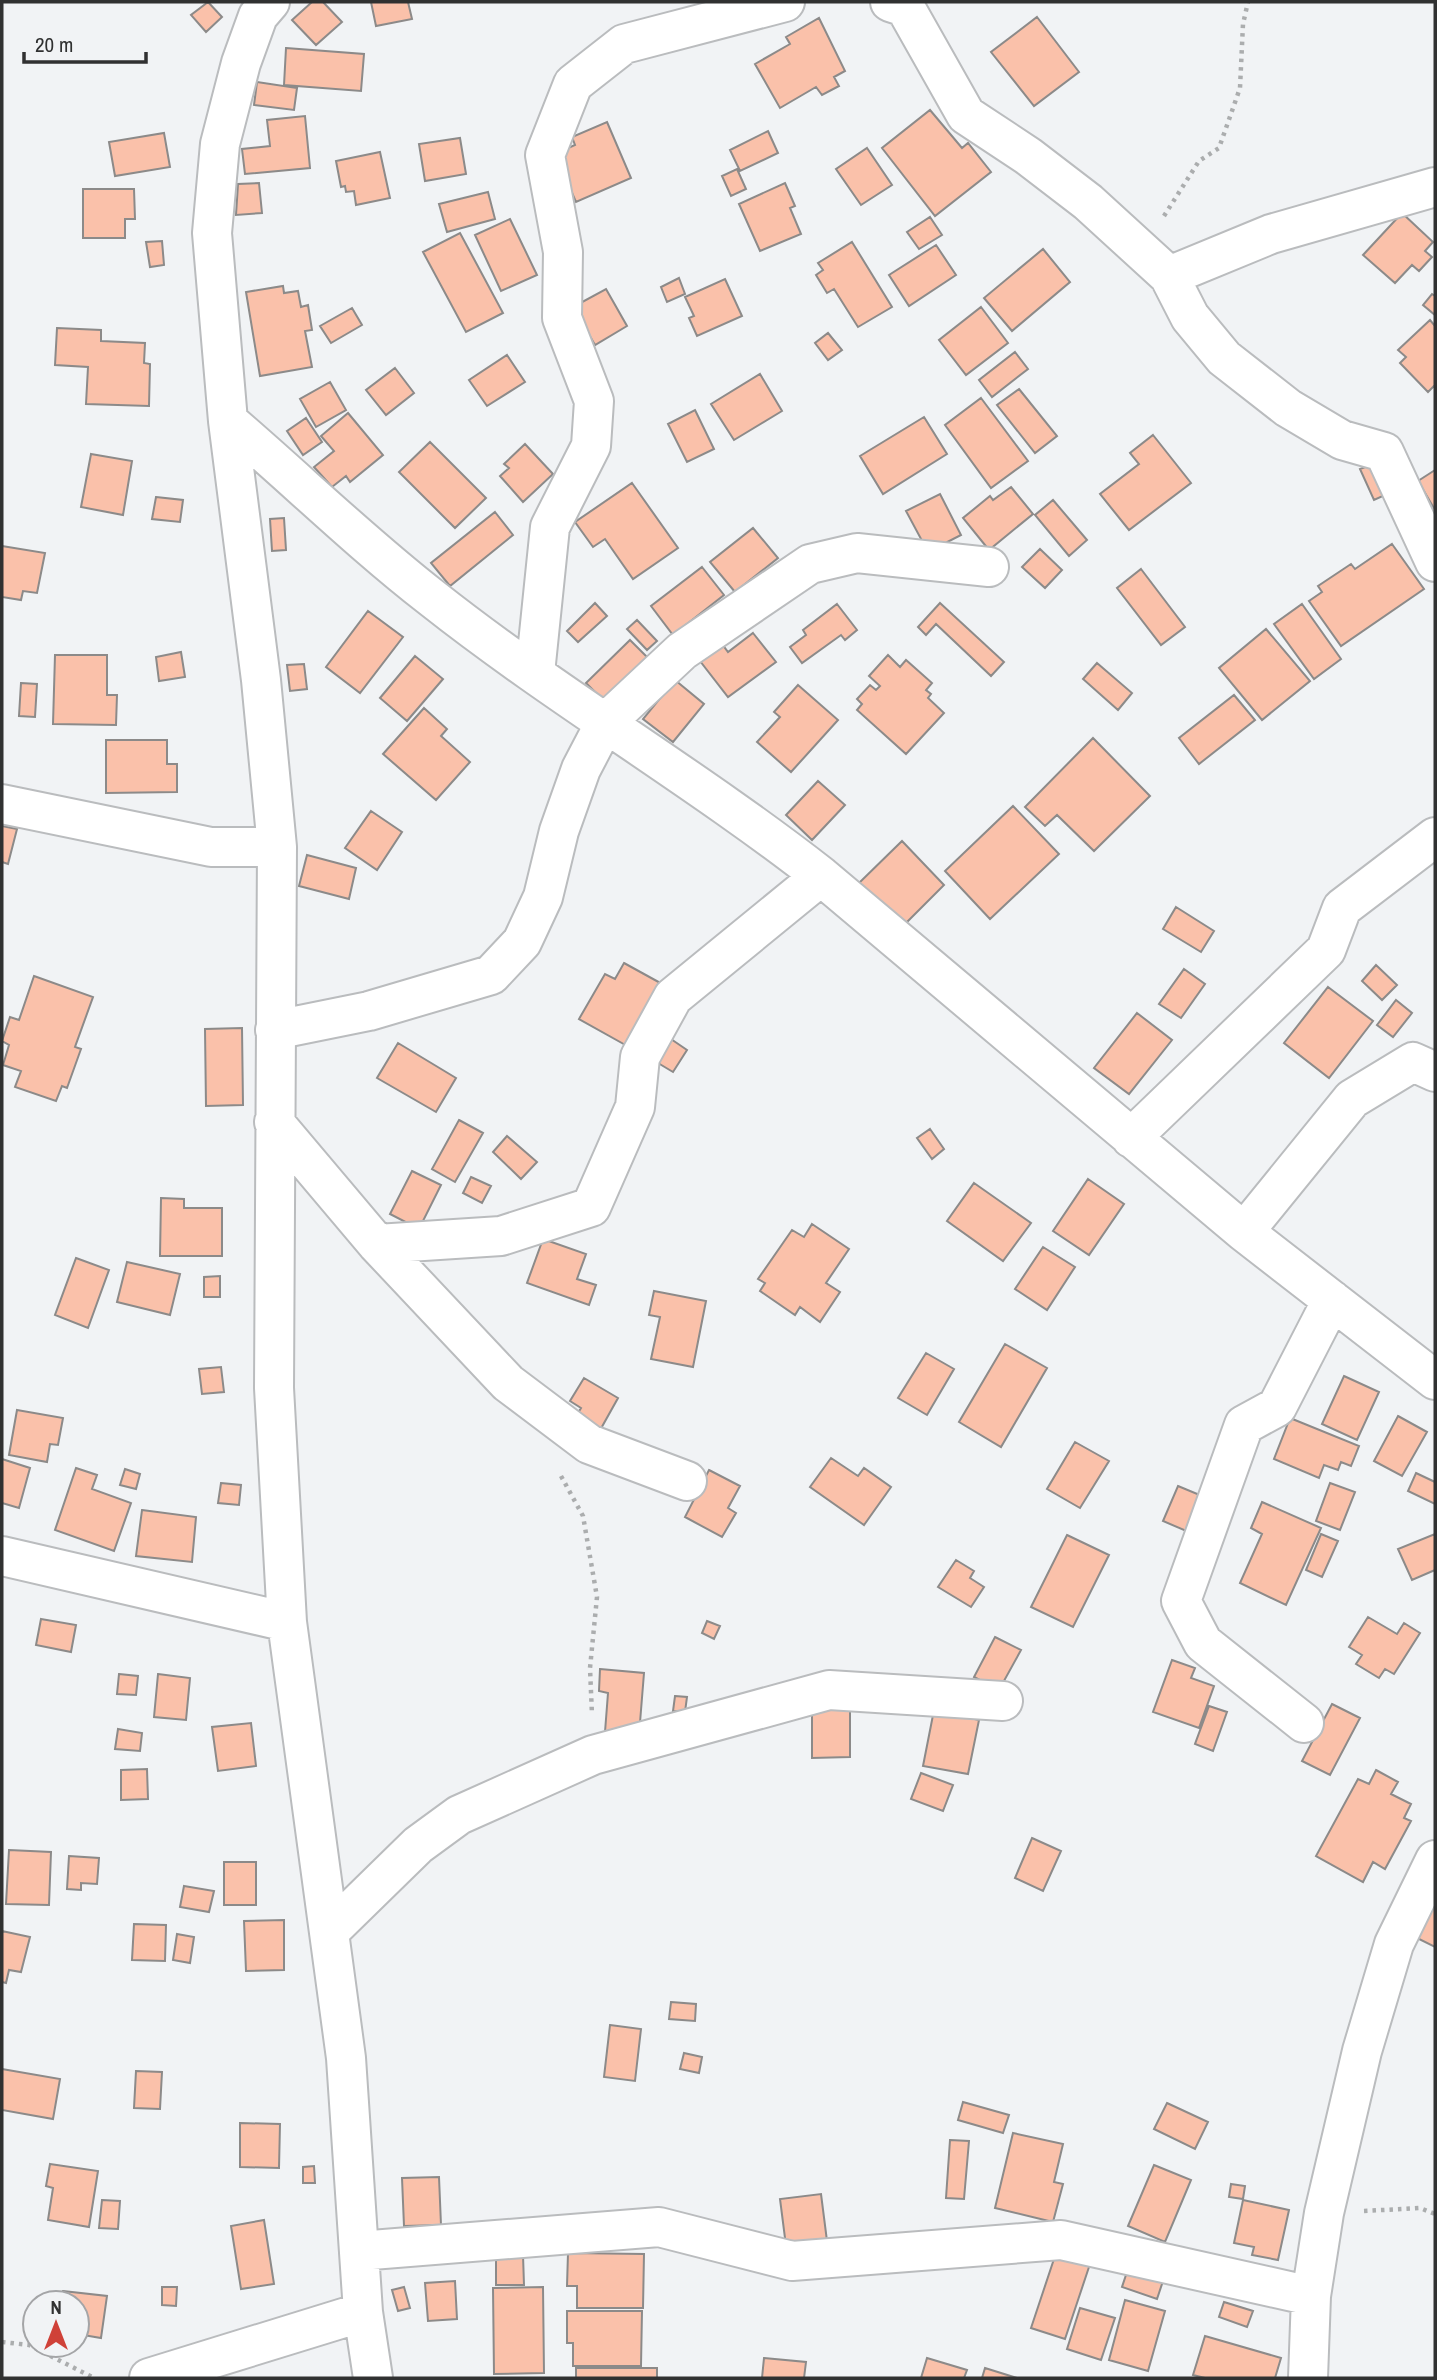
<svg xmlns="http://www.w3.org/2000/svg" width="1437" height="2380" viewBox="0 0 1437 2380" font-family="'Archivo Narrow',sans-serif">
  <rect width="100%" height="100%" fill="#f1f3f5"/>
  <!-- building -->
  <path fill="#fac1aa" stroke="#8c8a89" stroke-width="2" d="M208,2L222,17L206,32L191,15Z
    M312,2H323L342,22L316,45L292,20Z
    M371,2H408L412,19L376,26Z
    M1037,17L1079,72L1034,106L991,52Z
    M819,18L845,71L834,77L839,86L822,95L816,87L780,108L755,64L790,44L786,37Z
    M286,48L364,54L361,91L284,85Z
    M257,82L297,88L294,110L254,105Z
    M930,110L962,148L968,143L991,172L935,216L882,148Z
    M305,116L310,168L245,174L242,149L270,146L267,120Z
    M607,122L631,178L576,202L555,154L575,145L572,137Z
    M768,131L778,153L740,171L730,150Z
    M164,133L170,167L115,176L109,142Z
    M460,138L466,174L425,181L419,144Z
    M867,148L892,185L861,205L836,169Z
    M380,152L390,198L356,205L354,191L346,192L345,186L341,187L336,161Z
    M737,169L746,189L731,196L722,176Z
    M259,183L262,213L236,215L238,184Z
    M785,183L795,206L790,208L801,234L760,251L739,204Z
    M83,189H134L135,219H125V238H83Z
    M488,192L495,219L447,232L439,204Z
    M1402,213L1433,242L1425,251L1432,257L1419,271L1412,265L1395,283L1363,255Z
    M930,217L942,235L919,249L907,232Z
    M510,219L537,275L501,291L475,235Z
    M460,233L503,313L466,332L423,252Z
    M162,241L164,265L150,267L146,242Z
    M852,242L892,307L858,327L834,289L827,293L816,275L823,270L818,263Z
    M936,245L956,275L909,306L889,275Z
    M1043,249L1070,282L1012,331L984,298Z
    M679,278L685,294L667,302L661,287Z
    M725,279L742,316L697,336L689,318L694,316L685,297Z
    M283,286L284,293L298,291L301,307L308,305L312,330L305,331L312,367L260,376L246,292Z
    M606,289L627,326L595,345L573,307Z
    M1432,294L1435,296V315L1423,305Z
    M981,307L1008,343L966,375L939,340Z
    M352,308L362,325L331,343L320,326Z
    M1430,320L1435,326V388L1434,386L1428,392L1400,363L1406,357L1398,350Z
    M57,328L101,330V341L145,343L144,363L150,364L149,406L86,404L88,367L55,365Z
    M828,333L842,350L828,360L815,343Z
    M1015,352L1028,369L992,397L979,380Z
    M507,355L525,382L487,406L469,380Z
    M395,368L414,393L386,415L366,390Z
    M760,374L782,411L734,440L711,404Z
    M330,382L346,410L316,427L300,399Z
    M1019,389L1057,436L1035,453L997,405Z
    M981,398L1028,461L991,488L945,425Z
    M695,410L714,449L687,462L668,424Z
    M348,413L383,455L350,482L346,476L332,487L314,467L334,451L321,436Z
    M924,417L947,454L883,494L860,456Z
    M306,418L322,442L303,455L287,431Z
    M1153,435L1191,483L1129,530L1100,494L1139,464L1130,453Z
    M430,442L486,498L455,528L399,472Z
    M525,444L553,474L523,502L500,476L509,468L504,464Z
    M91,454L132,461L123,515L81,507Z
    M1381,461L1394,491L1374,500L1360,469Z
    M1435,470V510L1418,481Z
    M632,483L678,548L633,579L605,539L593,547L575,522Z
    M1011,487L1033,514L989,550L963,518L990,496L993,500Z
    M940,494L961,535L928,552L906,511Z
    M156,497L183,500L180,522L152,519Z
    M1053,500L1087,540L1069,556L1035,515Z
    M495,512L513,535L450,586L431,563Z
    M284,518L286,550L272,551L270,519Z
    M753,528L778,558L735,592L710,562Z
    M1392,544L1424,589L1341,646L1309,601L1322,592L1318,586L1351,564L1355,569Z
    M2,546L45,553L37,593L23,591L21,600L2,597Z
    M1040,549L1062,570L1045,588L1022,567Z
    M702,567L724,595L673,635L651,606Z
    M1141,569L1185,627L1161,645L1117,588Z
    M595,603L607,616L578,642L567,631Z
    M940,603L1004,662L991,676L936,624L926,635L918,627Z
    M837,604L857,630L845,640L841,635L802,663L790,647L806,635L803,630Z
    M1302,604L1341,659L1314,679L1274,624Z
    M368,611L403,637L360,693L326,667Z
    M637,620L657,641L647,650L627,629Z
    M1266,629L1310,681L1262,720L1219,668Z
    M753,633L776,662L728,697L700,661L722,644L728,652Z
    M630,640L648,658L604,701L586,683Z
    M181,652L185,677L159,681L156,657Z
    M55,655H107V695H117L116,725L53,724Z
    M888,655L900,667L906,660L932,683L926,690L931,694L928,698L944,713L906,754L857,710L862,704L857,699L870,685L876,690L880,686L869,676Z
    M415,656L443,679L407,721L380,698Z
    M1097,663L1132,693L1118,710L1083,679Z
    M304,664L307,689L290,691L287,665Z
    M675,680L704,704L673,742L643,719Z
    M21,683L37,684L35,717L19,716Z
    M798,685L838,720L791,772L757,742L780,717L774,712Z
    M1234,695L1255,720L1199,764L1179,738Z
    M424,708L447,729L441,736L470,762L436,800L383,754Z
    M1093,738L1150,796L1094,851L1057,815L1045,826L1025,807Z
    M106,740H167V764H177V792L106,793Z
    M818,781L845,805L812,840L786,815Z
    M1013,806L1059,854L990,919L945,871Z
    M371,811L402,832L377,870L345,848Z
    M2,826L17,829L8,864L2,862Z
    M902,841L944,885L902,927L859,883Z
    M307,855L356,868L349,899L299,886Z
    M1176,907L1214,931L1201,952L1163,929Z
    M624,963L664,985L629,1047L579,1019L605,974L615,979Z
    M1376,965L1397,985L1382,1000L1362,981Z
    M1184,969L1205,984L1181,1018L1159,1004Z
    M34,976L93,997L75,1047L81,1049L67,1088L62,1086L56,1101L15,1087L21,1071L3,1065L9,1045L2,1041L10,1017L19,1020Z
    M1328,987L1373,1021L1329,1078L1284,1043Z
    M1396,1000L1412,1013L1393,1037L1377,1025Z
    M1137,1013L1172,1040L1129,1094L1094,1068Z
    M242,1028L243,1105L206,1106L205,1029Z
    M668,1037L687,1050L673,1072L653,1060Z
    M398,1043L456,1078L436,1112L377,1078Z
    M459,1120L483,1133L455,1182L432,1169Z
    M930,1129L944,1149L932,1159L917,1138Z
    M507,1136L537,1162L521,1179L493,1152Z
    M412,1171L441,1185L419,1229L390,1214Z
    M471,1177L491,1186L482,1203L463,1193Z
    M1088,1179L1124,1204L1089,1255L1053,1231Z
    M974,1183L1031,1223L1003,1261L947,1221Z
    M161,1198L184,1199V1208H222V1256H160Z
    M812,1224L849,1249L826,1283L840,1292L820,1322L800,1307L795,1315L760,1291L765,1283L758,1279L792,1230L804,1237Z
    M543,1239L586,1254L577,1279L596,1285L589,1305L527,1283Z
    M1043,1247L1075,1267L1047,1310L1015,1289Z
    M76,1258L109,1270L88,1328L55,1315Z
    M127,1262L180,1274L170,1315L117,1302Z
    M220,1276V1297H204V1277Z
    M654,1291L706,1301L693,1367L651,1359L660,1317L649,1315Z
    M1005,1344L1047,1368L1001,1447L959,1422Z
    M926,1353L954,1369L927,1415L898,1398Z
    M221,1367L224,1392L202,1394L199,1369Z
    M1344,1376L1379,1392L1357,1440L1322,1424Z
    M584,1378L618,1398L599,1432L575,1418L581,1408L570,1401Z
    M17,1410L63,1418L58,1445L50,1444L47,1462L9,1455Z
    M1398,1416L1427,1432L1402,1476L1374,1461Z
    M1290,1418L1359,1446L1351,1466L1341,1462L1338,1470L1324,1465L1319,1478L1274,1459Z
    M1075,1442L1109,1461L1080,1508L1047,1489Z
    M831,1458L858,1476L864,1468L891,1487L864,1525L810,1487Z
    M2,1459L30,1468L19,1508L2,1503Z
    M76,1468L97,1475L92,1489L131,1503L114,1551L55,1530Z
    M125,1469L140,1474L136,1489L120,1485Z
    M709,1470L740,1486L728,1508L736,1513L722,1537L685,1517Z
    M1416,1473L1435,1482V1504L1408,1491Z
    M221,1483L241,1485L239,1505L218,1503Z
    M1330,1483L1355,1492L1340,1530L1316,1521Z
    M1178,1486L1207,1498L1191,1533L1163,1521Z
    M1262,1502L1321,1528L1286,1605L1240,1583L1262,1534L1251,1528Z
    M142,1510L196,1517L192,1562L136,1556Z
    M1321,1534L1338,1541L1322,1577L1306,1570Z
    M1435,1534V1570L1412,1580L1398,1549Z
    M1067,1535L1109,1555L1073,1627L1031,1607Z
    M956,1560L974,1571L970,1578L984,1587L971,1607L938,1587Z
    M1368,1617L1397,1634L1404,1623L1420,1633L1394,1674L1385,1669L1379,1678L1356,1664L1362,1655L1349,1647Z
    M41,1619L76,1625L71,1652L36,1645Z
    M707,1621L720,1626L714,1639L702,1633Z
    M995,1637L1021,1650L999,1690L974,1677Z
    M1172,1660L1195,1668L1191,1678L1214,1686L1199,1728L1153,1712Z
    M600,1669L644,1673L639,1735L605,1732L608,1693L599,1691Z
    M119,1674L138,1676L136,1695L117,1694Z
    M158,1674L190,1678L186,1720L154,1717Z
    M675,1696L687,1697L685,1712L673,1711Z
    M812,1704H850V1757L812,1758Z
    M1332,1704L1360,1718L1330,1775L1302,1761Z
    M1209,1706L1227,1712L1213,1751L1195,1744Z
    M934,1710L979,1720L968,1774L923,1766Z
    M251,1723L256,1766L218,1771L212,1727Z
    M118,1729L142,1733L140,1751L115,1749Z
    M147,1769L148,1799L121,1800V1770Z
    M1376,1770L1398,1782L1391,1794L1411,1804L1404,1818L1411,1821L1385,1869L1373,1862L1363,1882L1316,1856L1358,1779L1369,1784Z
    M921,1773L953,1785L943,1811L911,1799Z
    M1032,1838L1061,1851L1043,1891L1015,1878Z
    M9,1850L51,1852L49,1905L6,1904Z
    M69,1856L99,1858L97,1884L81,1883V1890L67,1889Z
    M224,1862H256V1905H224Z
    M184,1886L214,1891L209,1912L180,1907Z
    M1430,1902L1435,1904V1947L1413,1936Z
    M284,1920V1970L246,1971L244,1921Z
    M134,1924L166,1925L165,1961L132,1960Z
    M2,1931L30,1937L21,1972L9,1970L6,1983L2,1982Z
    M177,1934L194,1937L190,1963L173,1960Z
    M671,2002L696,2004L695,2021L669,2019Z
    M610,2025L641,2029L635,2081L604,2077Z
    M684,2053L702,2057L699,2073L680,2069Z
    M2,2069L60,2079L53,2119L2,2110Z
    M136,2071L162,2072L160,2109L134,2108Z
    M963,2102L1009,2115L1003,2133L958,2120Z
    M1167,2103L1208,2122L1195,2149L1154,2129Z
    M240,2123L280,2124L279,2168L240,2167Z
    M1013,2133L1063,2144L1054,2182L1063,2184L1053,2222L995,2208Z
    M950,2140L969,2141L964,2199L946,2198Z
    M50,2164L98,2171L89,2227L48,2220L53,2188L46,2186Z
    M1154,2165L1191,2180L1165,2242L1128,2226Z
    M314,2166L315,2183H303V2167Z
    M439,2177L441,2225L404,2226L402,2178Z
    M1231,2184L1245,2186L1243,2199L1229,2197Z
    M821,2194L827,2241L786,2246L780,2199Z
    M102,2200L120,2201L118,2229L99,2228Z
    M1243,2200L1289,2210L1278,2260L1252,2255L1254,2247L1234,2243Z
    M264,2220L274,2284L241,2289L231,2226Z
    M1057,2250L1091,2261L1065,2339L1031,2328Z
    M568,2253L644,2254L643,2308H577V2286H567Z
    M496,2255H523L524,2285H496Z
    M1129,2266L1164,2278L1157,2299L1122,2287Z
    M455,2281L457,2319L428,2321L425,2283Z
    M162,2287H177L176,2306L162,2305Z
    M404,2287L410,2308L398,2311L392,2290Z
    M543,2287L544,2373L494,2374L493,2288Z
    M63,2291L107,2296L101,2338L77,2334V2303H61Z
    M1125,2300L1165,2311L1148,2371L1109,2360Z
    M1224,2302L1253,2311L1247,2327L1219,2317Z
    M1080,2308L1115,2318L1101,2360L1067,2349Z
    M567,2311H642L641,2366H573V2343H567Z
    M1205,2336L1281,2358L1275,2378H1205L1193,2375Z
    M764,2358L806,2362L804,2378H762Z
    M927,2358L967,2370L964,2378H921Z
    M576,2368H657V2378H576Z
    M985,2368L1017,2378H982Z"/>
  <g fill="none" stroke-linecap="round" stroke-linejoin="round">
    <!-- minor casing -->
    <g stroke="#babcbe" stroke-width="42">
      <path id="minor" d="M270,2L258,16L241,63L220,144L212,233L228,421L261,680L277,847L274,1388L287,1622L346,2058L363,2312L373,2378
        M890,2L905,7L966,115L1028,156L1088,202L1169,276L1190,317L1224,358L1288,408L1342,440L1384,452L1435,562
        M1169,276L1271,234L1435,187
        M228,421C296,479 361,543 432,598C557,697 696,778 821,876L1244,1232L1435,1380
        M535,673L550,527L591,446L594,401L562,318L563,252L545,155L573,84L624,44L785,2
        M2,804L211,847H277
        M275,1030L369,1011L491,975L522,942L543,897L559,831L581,769L605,723L682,651L810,564L857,553L989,567
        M274,1122L377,1244L508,1383L589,1444L687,1481
        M1131,1138L1326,950L1342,908L1435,837
        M1244,1232L1352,1099L1413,1062L1435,1072
        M377,1244L501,1236L591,1207L635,1107L640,1057L673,997L821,876
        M2,1556L287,1622
        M1304,1723L1203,1643L1181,1601L1244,1425L1277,1407L1332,1300
        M329,1932L418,1845L459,1815L593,1755L829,1690L1003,1701
        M359,2251L659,2227L792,2261L1061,2240L1311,2296
        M149,2378L363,2312
        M1308,2378L1311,2296L1324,2213L1362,2051L1394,1944L1435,1860"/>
    </g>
    <!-- path -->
    <path stroke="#abadae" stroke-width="4.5" stroke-dasharray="3.5 5" stroke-linecap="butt" d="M1164,216L1199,161L1219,148L1240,88L1243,24L1248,2
      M561,1476L583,1516L597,1597L590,1668L592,1715
      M1364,2211L1420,2208L1435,2214
      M2,2342L29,2345L94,2378"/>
    <!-- minor -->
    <use href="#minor" stroke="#fff" stroke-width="38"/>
  </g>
  <!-- border -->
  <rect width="1437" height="2380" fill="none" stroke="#303131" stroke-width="7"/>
  <!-- north arrow -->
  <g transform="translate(56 2324)"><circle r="33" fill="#f1f3f5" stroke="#a4a5a7" stroke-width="2"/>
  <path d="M0-5L12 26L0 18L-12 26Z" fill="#cf4138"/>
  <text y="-10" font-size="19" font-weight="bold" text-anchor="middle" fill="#303131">N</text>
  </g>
  <!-- scale -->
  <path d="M24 52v10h122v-10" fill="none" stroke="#303131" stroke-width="3.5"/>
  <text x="35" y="52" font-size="21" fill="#303131" stroke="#f1f3f5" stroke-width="5" paint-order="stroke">20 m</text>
</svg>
